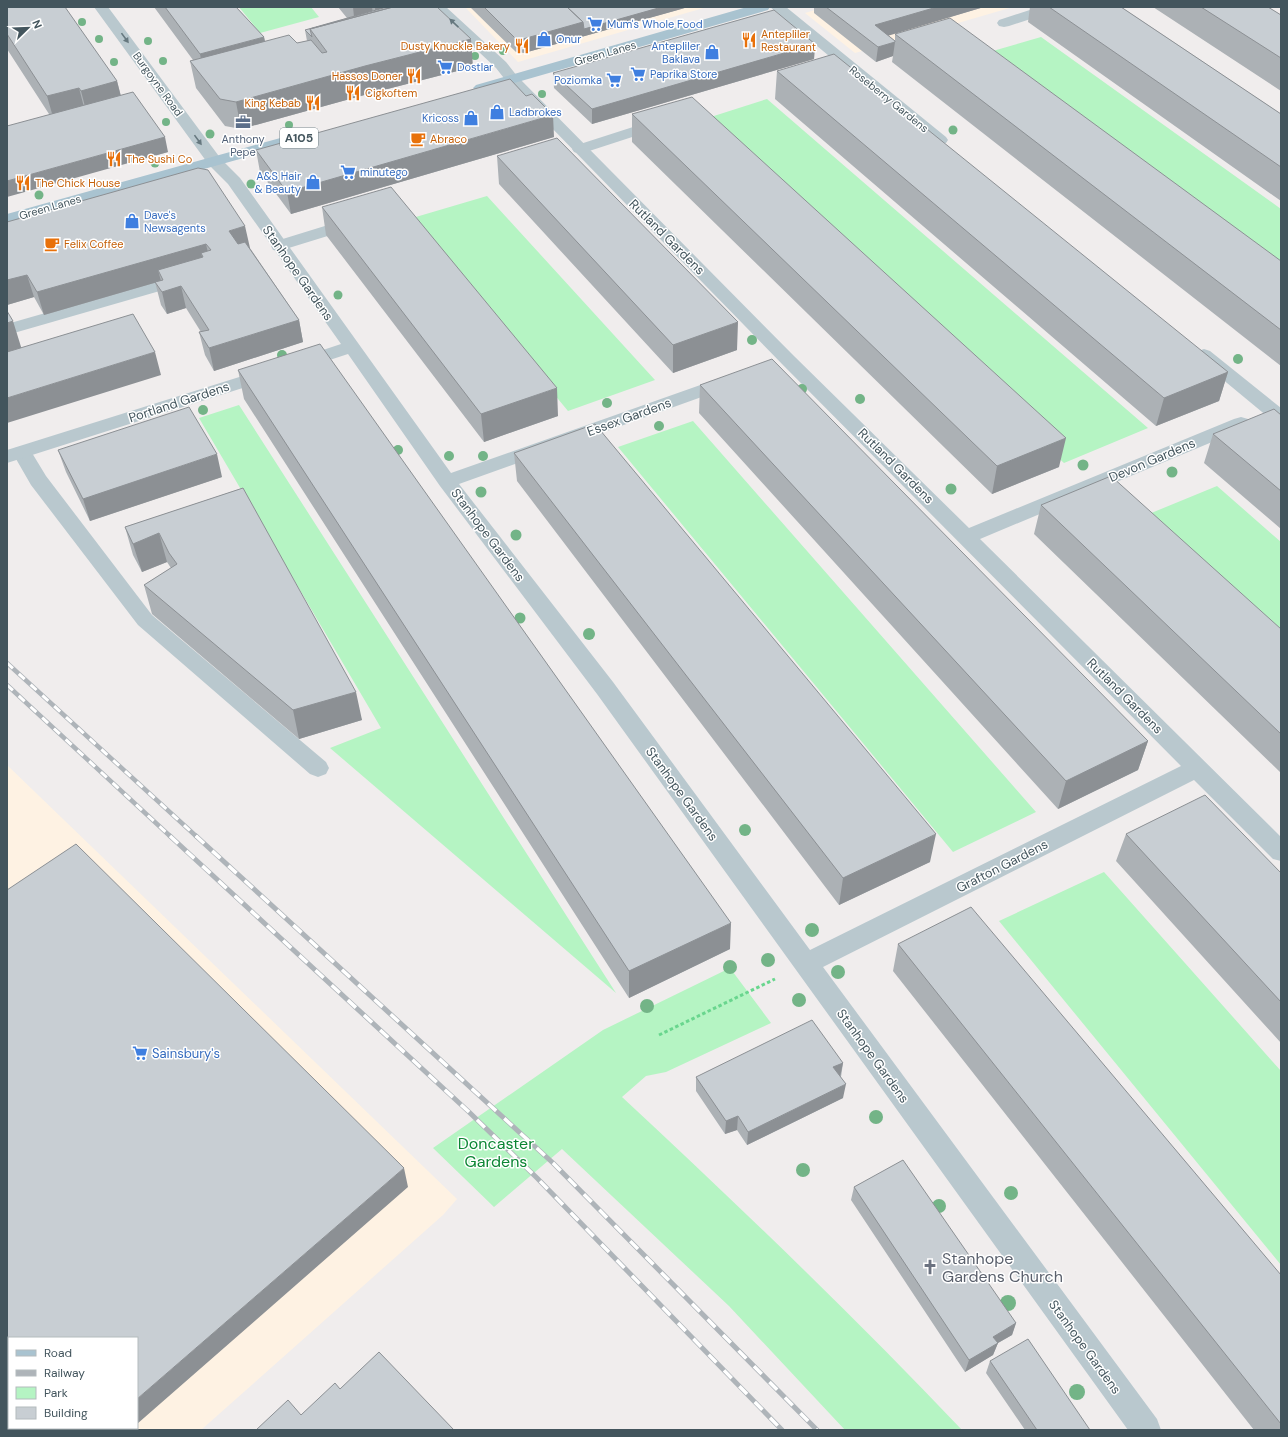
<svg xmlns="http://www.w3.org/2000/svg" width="1288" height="1437" viewBox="0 0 1288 1437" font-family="'DM Sans',sans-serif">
  <rect width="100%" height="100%" fill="#f0eded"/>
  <!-- commercial -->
  <path fill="#fef2e3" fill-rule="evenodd" d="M465,7H707L518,62Z
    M825,7H1013L855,53L805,13Z
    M7,765L457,1199L443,1215L201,1430H7ZM9,1338H137V1428H9Z"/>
  <!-- green -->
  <path fill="#b5f4c3" d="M239,7H311L319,17L260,33Z
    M1041,37L1281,209V289L972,57Z
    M767,99L1148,428L1064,463L695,122Z
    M487,196L655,380L568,411L409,219Z
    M239,405L616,993L330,748L381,728L199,418Z
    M693,421L1036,812L953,852L618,447Z
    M1217,486L1281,542V643L1144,516Z
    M1104,872L1281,1071V1265L999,921Z
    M730,968L771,1023L666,1072L646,1076L622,1097C738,1205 853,1315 962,1430H845L729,1306L562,1149L494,1207L433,1148L603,1030Z"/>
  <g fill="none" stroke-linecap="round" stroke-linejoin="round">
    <!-- path -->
    <path stroke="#69d68e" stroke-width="3" stroke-dasharray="3.5 2.5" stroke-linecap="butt" d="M659,1035L775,979"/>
    <!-- service -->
    <path fill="#b9c8ce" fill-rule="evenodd" d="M661,118L666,120L669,123L666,126L580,154L574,152L572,149L574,146Z
      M354,217L360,218L362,222L360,226L279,251L273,250L271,246L273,242Z
      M185,273L191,274L194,278L191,282L7,335V324Z
      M22,446L29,448L46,476L152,615L326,762L329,768L326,774L318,777L310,774L138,625L31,485L12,452L15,448Z"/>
    <!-- minor -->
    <path fill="#b9c8ce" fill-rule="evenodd" d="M94,7H108L221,159L240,178L451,473L723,377L729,375L735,377L738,381L735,385L459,484L613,682L810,950L1181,766L782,364L507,82L496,68L431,7H446L506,62L517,76L794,356L969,528L1234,419L1241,417L1248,419L1250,423L1248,427L980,539L1281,837V861L1273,859L1194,780L823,967L1157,1419L1161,1430H1128L597,694L440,486L348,354L299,370L293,368L290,364L293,360L341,344L228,184L209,165Z
      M770,7H786L946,137L948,140L946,143L940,145L934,143Z
      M1039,7H1060L1058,10L1009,26L1004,27L999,26L997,23L999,20Z
      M1204,349L1210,351L1281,408V424L1274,422L1198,359L1195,355L1198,351Z
      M268,368L274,370L277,374L274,378L7,463V450Z"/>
    <!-- primary -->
    <path fill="#a9c3d0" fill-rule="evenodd" d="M747,7H770L768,10L486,91L481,93L476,91L473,88L476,85Z
      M284,137L290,139L292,142L290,145L7,224V214Z"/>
    <!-- rail-far1 casing -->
    <g stroke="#aeb4b9" stroke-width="4.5">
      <path id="rail-far1" d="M7,663L197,837
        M7,685L171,837"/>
    </g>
    <!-- rail casing -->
    <g stroke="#aeb4b9" stroke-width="5">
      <path id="rail" d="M170,836L469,1112L537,1178L782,1430
        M196,836L553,1163L817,1430"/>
    </g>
    <!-- rail-far1 -->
    <use href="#rail-far1" stroke="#fff" stroke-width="3" stroke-dasharray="8" stroke-linecap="butt"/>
    <!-- rail -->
    <use href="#rail" stroke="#fff" stroke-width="3.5" stroke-dasharray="11" stroke-linecap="butt"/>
  </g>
  <!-- trees -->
  <g fill="#73b487">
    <circle cx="82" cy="22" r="4"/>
    <circle cx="99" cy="39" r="4"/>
    <circle cx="148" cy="41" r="4"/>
    <circle cx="503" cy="51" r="4"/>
    <circle cx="475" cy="56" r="4"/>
    <circle cx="163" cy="61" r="4"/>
    <circle cx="114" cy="62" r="4"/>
    <circle cx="542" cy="94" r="4"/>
    <circle cx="166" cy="122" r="4"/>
    <circle cx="289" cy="125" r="4"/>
    <circle cx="953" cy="130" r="4.5"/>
    <circle cx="210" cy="134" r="4.5"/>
    <circle cx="155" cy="163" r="4.5"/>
    <circle cx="251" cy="184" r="4.5"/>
    <circle cx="39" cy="195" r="4.5"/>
    <circle cx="338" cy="295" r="4.5"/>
    <circle cx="752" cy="340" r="5"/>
    <circle cx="282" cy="355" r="5"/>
    <circle cx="1238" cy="359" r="5"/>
    <circle cx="802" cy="389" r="5"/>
    <circle cx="860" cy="399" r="5"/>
    <circle cx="607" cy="403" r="5"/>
    <circle cx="203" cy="410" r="5"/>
    <circle cx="659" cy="426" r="5"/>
    <circle cx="398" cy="450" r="5"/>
    <circle cx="449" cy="456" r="5"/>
    <circle cx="483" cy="456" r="5"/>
    <circle cx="1083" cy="465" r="5.5"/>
    <circle cx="1172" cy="472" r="5.5"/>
    <circle cx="951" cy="489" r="5.5"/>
    <circle cx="481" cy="492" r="5.5"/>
    <circle cx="516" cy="535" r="5.5"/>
    <circle cx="520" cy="618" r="5.5"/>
    <circle cx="589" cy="634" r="6"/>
    <circle cx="745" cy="830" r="6"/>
    <circle cx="812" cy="930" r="7"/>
    <circle cx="768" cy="960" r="7"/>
    <circle cx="730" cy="967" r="7"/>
    <circle cx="838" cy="972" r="7"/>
    <circle cx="799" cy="1000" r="7"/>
    <circle cx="647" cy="1006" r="7"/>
    <circle cx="876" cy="1117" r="7"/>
    <circle cx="803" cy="1170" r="7"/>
    <circle cx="1011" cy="1193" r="7"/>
    <circle cx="939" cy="1206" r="7"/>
    <circle cx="1008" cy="1303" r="8"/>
    <circle cx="1077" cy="1392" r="8"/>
  </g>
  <!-- wall -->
  <path fill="#acb1b5" d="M7,7L117,81L121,96L168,152L129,163L49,114L7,49Z
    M154,7H236L264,37L265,41L297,43L307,41L305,30L347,18L338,7H437L473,67L368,94L241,129L225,126L196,88L190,61L193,60Z
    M470,7H688L524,53L516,52Z
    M814,7H984L888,35L895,41V34L1281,261V366L892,62L893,56L876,62L814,13Z
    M1030,7H1121L1281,114V201L1028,22Z
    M1153,7H1268L1281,15V91Z
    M815,44L814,59L592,124L554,88L553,73Z
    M777,71L1228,372L1219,401L1156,426L775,99Z
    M632,114L1059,467L992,494L632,142Z
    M554,137L291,214L260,172L256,150Z
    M497,156L737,350L673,373L499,184Z
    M322,207L558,416L484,442L326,235Z
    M7,222L250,248L299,320L303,342L214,371L205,355L199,332H201L186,308L167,314L161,305L155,282L161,281L44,315L34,297L7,305Z
    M238,370L730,949L629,998L244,399Z
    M700,385L1148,741L1138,770L1058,809L699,413Z
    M1281,415V529L1204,463L1213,434Z
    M58,450L222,477L90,521L66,472Z
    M514,453L930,862L839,905L517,481Z
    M243,488L362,720L299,739L152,614L144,585L171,568L167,562L142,572L133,555L125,527Z
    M1041,505L1281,629V773L1034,534Z
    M1126,834L1281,873V1043L1116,861Z
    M898,944L1281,1275V1430H1254L893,971Z
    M843,1063L841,1077L843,1098L747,1145L737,1130L725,1134L696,1091V1077Z
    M854,1187L1016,1323L1012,1335L998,1343L993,1355L965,1372L851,1200Z
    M990,1361L1090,1430H1025L986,1373Z"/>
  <!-- shaded-wall -->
  <path fill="#8c9094" d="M353,7H372L374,21L355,27Z
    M375,7H408L376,22Z
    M662,7H678V10L524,53L523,39L583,22Z
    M678,7H688L678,10Z
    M937,7H984L874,40L875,25Z
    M264,37L268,58L204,75L200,54Z
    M471,39L473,67L368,94L241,129L236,102L365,66Z
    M895,42L893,56L876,62L878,47Z
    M815,44L814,59L592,124V109Z
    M117,81L124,109L88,118L81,91Z
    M79,88L86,115L55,124L47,96Z
    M553,115L554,137L291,214L287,192Z
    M165,137L168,152L7,197V181Z
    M245,226L250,248L233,253L229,231Z
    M206,244L211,266L203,257L201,253L205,268L158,270L161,281L44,315L37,292Z
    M27,275L34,297L7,305V280Z
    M181,286L186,308L167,314L162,292Z
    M299,320L303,342L214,371L209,348Z
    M13,321L22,350L7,354V323Z
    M738,322L737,350L673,373V345Z
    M155,352L161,375L7,423V398Z
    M1228,372L1219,401L1156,426L1164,398Z
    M557,388L558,416L484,442L481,414Z
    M1066,438L1059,467L992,494L997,466Z
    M217,454L222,477L90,521L83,499Z
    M159,533L167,562L142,572L133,544Z
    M356,692L362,720L299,739L293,710Z
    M1148,741L1138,770L1058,809L1066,781Z
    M936,834L930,862L839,905L843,878Z
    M731,923L730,949L629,998V971Z
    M843,1063L840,1077L833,1067Z
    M846,1084L843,1098L747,1145L748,1132Z
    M738,1116L737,1130L725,1134L726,1121Z
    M404,1168L408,1187L137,1424V1399Z
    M1016,1323L1012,1335L989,1348L993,1337Z
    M998,1343L993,1355L965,1372L969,1360Z
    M103,1428H132L130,1430H101Z"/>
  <!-- building -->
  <path fill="#c8ced3" stroke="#8c9094" d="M7,7H65L117,81L81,91L79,88L47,96L7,34Z
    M165,7H236L264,37L200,54Z
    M387,7H393L310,29L312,37L305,30Z
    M393,7H437L471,39L365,66L236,102L220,99L190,61L289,35L297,43L311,40L322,53L327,52L310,29Z
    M484,7H567L583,22L523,39L515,38Z
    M567,7H662L584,29L583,22Z
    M826,7H937L875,25L895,41V42L878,47Z
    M1049,7H1121L1281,114V167Z
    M1201,7H1268L1281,15V58Z
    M774,10L815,44L592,109L553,73Z
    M950,18L1281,261V330L895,34Z
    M834,54L1228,372L1164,398L777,71Z
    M510,79L526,96L532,94L553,115L287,192L256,150Z
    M133,92L165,137L7,181V126Z
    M692,97L1066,438L997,466L632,114Z
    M557,138L738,322L673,345L497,156Z
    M198,168L208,170L245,226L229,231L238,244L245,242L299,320L209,348L199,332L209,330L181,286L162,292L155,282L163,280L158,270L203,257L201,253L211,250L206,244L37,292L27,275L7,280V222Z
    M391,187L557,388L481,414L322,207Z
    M7,311L13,321L7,323Z
    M133,314L155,352L7,398V352Z
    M320,344L731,923L629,971L238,370Z
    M772,359L1148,741L1066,781L700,385Z
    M189,407L217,454L83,499L58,450Z
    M1274,409L1281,415V491L1213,434Z
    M595,424L936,834L843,878L514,453Z
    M1111,476L1281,629V734L1041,505Z
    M243,488L356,692L293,710L144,585L177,564L169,553L159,533L133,544L125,527Z
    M1205,795L1281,873V1002L1126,834Z
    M76,844L404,1168L137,1399V1338H9V1428H103L101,1430H7V890Z
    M971,907L1281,1275V1424L898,944Z
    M812,1020L843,1063L833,1067L846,1084L748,1132L738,1116L726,1121L696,1077Z
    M903,1160L1016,1323L993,1337L998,1343L969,1360L854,1187Z
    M1028,1339L1090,1430H1037L990,1361Z
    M379,1352L454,1430H256L288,1400L301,1415L335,1383L340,1389Z"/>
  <!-- one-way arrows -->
  <defs><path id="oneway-solid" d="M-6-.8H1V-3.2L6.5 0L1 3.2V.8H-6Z"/></defs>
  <g fill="#66787f">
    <use href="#oneway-solid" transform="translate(454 23) rotate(-137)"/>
    <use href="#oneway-solid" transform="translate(125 38) rotate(54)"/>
    <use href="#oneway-solid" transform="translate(198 140) rotate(54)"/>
  </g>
  <!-- icons -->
  <defs>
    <g id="supermarket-bare" transform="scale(1.2)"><path d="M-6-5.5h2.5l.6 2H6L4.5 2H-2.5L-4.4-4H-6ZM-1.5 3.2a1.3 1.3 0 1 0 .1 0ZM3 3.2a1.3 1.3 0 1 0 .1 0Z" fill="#3f7fe0" stroke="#fff" stroke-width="2.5" paint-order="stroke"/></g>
    <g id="shop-bare" transform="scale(1.2)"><path d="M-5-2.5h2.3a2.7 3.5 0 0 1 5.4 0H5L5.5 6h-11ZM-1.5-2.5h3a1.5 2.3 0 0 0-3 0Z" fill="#3f7fe0" stroke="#fff" stroke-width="2.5" paint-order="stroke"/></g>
    <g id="restaurant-bare" transform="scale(1.2)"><path d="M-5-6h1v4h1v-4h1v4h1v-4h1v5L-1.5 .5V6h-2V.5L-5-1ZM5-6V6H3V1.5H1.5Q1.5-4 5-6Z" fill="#e8710a" stroke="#fff" stroke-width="2.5" paint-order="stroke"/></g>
    <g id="office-bare" transform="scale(1.2)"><path d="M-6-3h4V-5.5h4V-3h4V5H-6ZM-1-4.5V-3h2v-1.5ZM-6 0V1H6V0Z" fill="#5c6f8a" stroke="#fff" stroke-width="2.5" paint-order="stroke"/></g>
    <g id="cafe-bare" transform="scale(1.2)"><path d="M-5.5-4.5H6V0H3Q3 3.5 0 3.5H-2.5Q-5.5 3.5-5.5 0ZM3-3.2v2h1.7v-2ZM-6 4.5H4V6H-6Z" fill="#e8710a" stroke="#fff" stroke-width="2.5" paint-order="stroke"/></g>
    <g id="church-bare" transform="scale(1.2)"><path d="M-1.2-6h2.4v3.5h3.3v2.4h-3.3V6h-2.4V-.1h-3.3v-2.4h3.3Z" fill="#6b7280" stroke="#fff" stroke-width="2.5" paint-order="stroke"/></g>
  </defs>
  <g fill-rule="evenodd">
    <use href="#supermarket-bare" x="595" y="24"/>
    <use href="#shop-bare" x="544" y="39"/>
    <use href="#restaurant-bare" x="749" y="40"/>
    <use href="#restaurant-bare" x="522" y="46"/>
    <use href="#shop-bare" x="712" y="52"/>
    <use href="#supermarket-bare" x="445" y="67"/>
    <use href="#supermarket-bare" x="638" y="74"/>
    <use href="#restaurant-bare" x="414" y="76"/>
    <use href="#supermarket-bare" x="614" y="80"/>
    <use href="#restaurant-bare" x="353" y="93"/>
    <use href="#restaurant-bare" x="313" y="103"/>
    <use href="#shop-bare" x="497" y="112"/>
    <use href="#shop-bare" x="471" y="118"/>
    <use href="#office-bare" x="243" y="122"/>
    <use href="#cafe-bare" x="418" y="139"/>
    <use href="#restaurant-bare" x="114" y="159"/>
    <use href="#supermarket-bare" x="348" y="172"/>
    <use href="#shop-bare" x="313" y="182"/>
    <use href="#restaurant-bare" x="23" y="183"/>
    <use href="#shop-bare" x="132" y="221"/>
    <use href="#cafe-bare" x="52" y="244"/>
    <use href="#supermarket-bare" x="140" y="1053"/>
    <use href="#church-bare" x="930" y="1267"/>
  </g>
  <g text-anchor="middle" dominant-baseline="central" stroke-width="3" stroke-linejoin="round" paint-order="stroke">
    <!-- far-shop labels -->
    <g font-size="11" fill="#366cbe" stroke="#fff" text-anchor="start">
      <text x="607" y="24">Mum's Whole Food</text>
      <text x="556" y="39">Onur</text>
      <text x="700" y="46" text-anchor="end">Antepliler<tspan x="700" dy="13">Baklava</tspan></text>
      <text x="457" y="67">Dostlar</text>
      <text x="650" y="74">Paprika Store</text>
      <text x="602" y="80" text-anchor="end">Poziomka</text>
      <text x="509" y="112">Ladbrokes</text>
      <text x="459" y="118" text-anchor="end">Kricoss</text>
      <text x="360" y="172">minutego</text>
      <text x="301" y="176" text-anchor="end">A&amp;S Hair<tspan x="301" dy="13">&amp; Beauty</tspan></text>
      <text x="144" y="215">Dave's<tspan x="144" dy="13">Newsagents</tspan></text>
    </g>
    <!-- far-food labels -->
    <g font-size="11" fill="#c56008" stroke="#fff" text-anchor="start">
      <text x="761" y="34">Antepliler<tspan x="761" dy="13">Restaurant</tspan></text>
      <text x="510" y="46" text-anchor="end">Dusty Knuckle Bakery</text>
      <text x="402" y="76" text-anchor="end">Hassos Doner</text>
      <text x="365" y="93">Cigkoftem</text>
      <text x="301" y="103" text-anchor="end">King Kebab</text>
      <text x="430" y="139">Abraco</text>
      <text x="126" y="159">The Sushi Co</text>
      <text x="35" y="183">The Chick House</text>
      <text x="64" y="244">Felix Coffee</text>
    </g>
    <!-- far-street labels -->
    <g font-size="11" fill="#43555d" stroke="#fff">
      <text transform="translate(605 53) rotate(-16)">Green Lanes</text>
      <text transform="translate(158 84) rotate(54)">Burgoyne Road</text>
      <text transform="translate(889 99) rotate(39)">Roseberry Gardens</text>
      <text transform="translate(50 207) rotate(-16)">Green Lanes</text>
    </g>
    <!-- far-service labels -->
    <g font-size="11" fill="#4e5e75" stroke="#fff">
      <text x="243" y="139">Anthony<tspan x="243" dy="13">Pepe</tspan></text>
    </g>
    <!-- shield labels -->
    <rect fill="#fff" stroke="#7b888e" stroke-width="1" x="280" y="128" width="38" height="20" rx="3"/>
    <g font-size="12" font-weight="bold" fill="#43555d">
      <text x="299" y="138">A105</text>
    </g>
    <!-- street labels -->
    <g font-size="13" fill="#43555d" stroke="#fff">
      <text transform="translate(667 237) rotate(45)">Rutland Gardens</text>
      <text transform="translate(298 273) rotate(55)">Stanhope Gardens</text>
      <text transform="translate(179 402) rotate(-18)">Portland Gardens</text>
      <text transform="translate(629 417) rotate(-20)">Essex Gardens</text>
      <text transform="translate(1152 460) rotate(-23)">Devon Gardens</text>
      <text transform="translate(896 466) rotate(45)">Rutland Gardens</text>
      <text transform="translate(488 535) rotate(53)">Stanhope Gardens</text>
      <text transform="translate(1125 696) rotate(45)">Rutland Gardens</text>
      <text transform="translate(682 794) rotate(54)">Stanhope Gardens</text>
      <text transform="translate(1002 866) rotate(-27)">Grafton Gardens</text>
      <text transform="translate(873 1056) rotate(54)">Stanhope Gardens</text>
      <text transform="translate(1085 1347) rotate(54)">Stanhope Gardens</text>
    </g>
    <!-- shop labels -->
    <g font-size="13" fill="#366cbe" stroke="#fff" text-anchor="start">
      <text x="152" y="1053">Sainsbury's</text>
    </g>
    <!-- near-park labels -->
    <g font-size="16" fill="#0c8634" stroke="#fff">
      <text x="496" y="1143">Doncaster<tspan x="496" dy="18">Gardens</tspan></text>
    </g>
    <!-- near-worship labels -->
    <g font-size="16" fill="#5b616d" stroke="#fff" text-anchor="start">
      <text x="942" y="1258">Stanhope<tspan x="942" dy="18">Gardens Church</tspan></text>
    </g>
  </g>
  <!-- border -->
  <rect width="1288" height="1437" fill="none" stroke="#43555d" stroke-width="16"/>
  <!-- legend -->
  <rect x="8" y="1337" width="130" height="92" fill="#ffffff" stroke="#b4bbbe"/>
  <rect x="16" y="1350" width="20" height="6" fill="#a9c3d0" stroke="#b4bbbe"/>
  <text x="44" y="1357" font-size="12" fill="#43555d">Road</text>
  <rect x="16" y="1370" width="20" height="6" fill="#aeb4b9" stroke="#b4bbbe"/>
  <text x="44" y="1377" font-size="12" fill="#43555d">Railway</text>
  <rect x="16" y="1387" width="20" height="12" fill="#b5f4c3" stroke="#b4bbbe"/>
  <text x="44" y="1397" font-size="12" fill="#43555d">Park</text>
  <rect x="16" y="1407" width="20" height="12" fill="#c8ced3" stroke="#b4bbbe"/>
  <text x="44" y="1417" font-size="12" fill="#43555d">Building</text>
  <!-- north arrow -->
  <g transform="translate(28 28) rotate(67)" stroke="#ffffff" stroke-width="3" paint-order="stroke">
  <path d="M0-3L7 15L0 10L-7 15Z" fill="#43555d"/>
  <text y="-6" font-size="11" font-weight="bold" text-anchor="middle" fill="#43555d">N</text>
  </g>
</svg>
